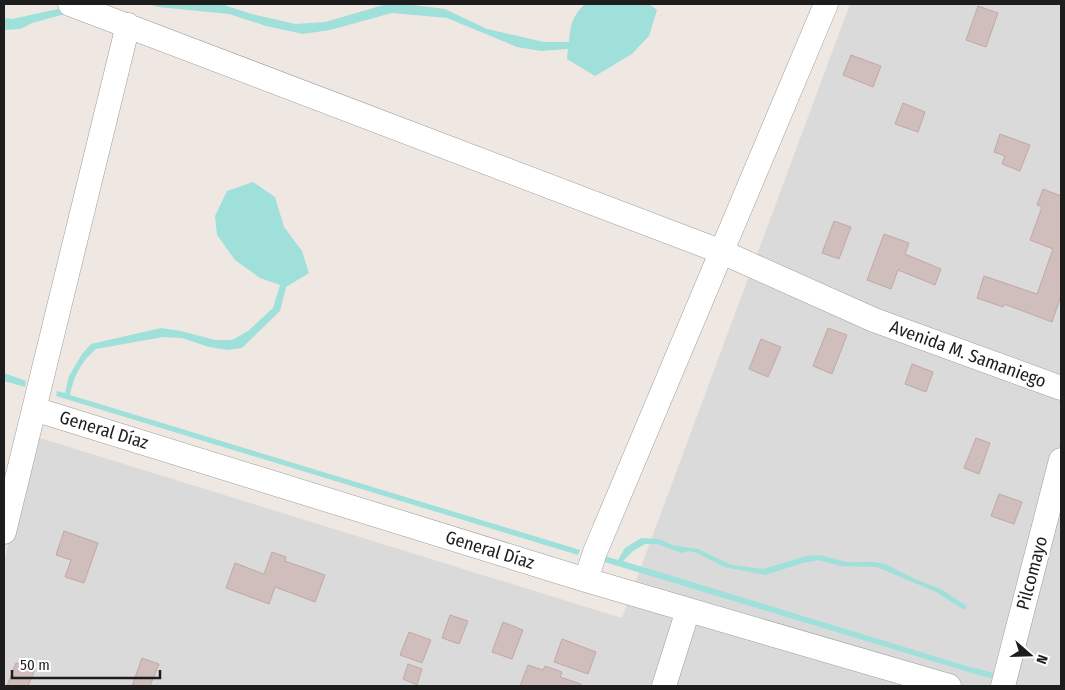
<svg xmlns="http://www.w3.org/2000/svg" width="1065" height="690" viewBox="0 0 1065 690" font-family="'Fira Sans Condensed',sans-serif">
  <rect width="100%" height="100%" fill="#efe7e2"/>
  <!-- residential -->
  <path fill="#dbdada" d="M850,4H1061V686H4V564L30,435L622,618Z"/>
  <!-- water -->
  <path fill="#9fe0db" d="M149,4L224,5L252,14L295,24L325,22L387,4H404L445,9L487,29L544,42H569C571,23 572,17 585,4H649L657,10L649,36L632,54L595,76L567,59L568,49L541,51L517,47L447,18L392,13L330,30L303,34L266,26L229,14L158,7Z
    M58,9L65,14L32,23L20,29L4,30V18L12,19Z
    M253,182L275,197L284,227L302,251L309,273L286,287L280,311L242,348L228,350L209,347L182,338L163,337L96,349C81,362 74,375 70,395L580,550L578,555L56,396L57,391L65,393L69,376L82,354L91,344L161,328L181,331L215,340H232L248,331L273,308L280,285L260,278L235,260L217,235L215,216L227,191Z
    M4,373L26,381L25,387L4,381Z
    M641,538L659,539L672,545L698,549L731,565L763,569L806,556L820,555L846,562H874L885,564L915,579L941,589L967,606L964,610L936,592L877,567L840,566L819,560L803,563L765,575L724,567L697,553L688,551L682,553L657,544H645L633,551L623,561L983,671L982,676L611,564L613,559L618,560L625,548Z"/>
  <g fill="none" stroke-linecap="round" stroke-linejoin="round">
    <!-- stream -->
    <path stroke="#9fe0db" stroke-width="5.5" d="M598,557L618,563
      M976,671L1001,678"/>
  </g>
  <!-- building -->
  <path fill="#cfbebb" stroke="#c2a8a4" d="M978,6L998,13L986,47L966,40Z
    M851,55L881,66L873,87L843,75Z
    M903,103L925,112L918,132L895,124Z
    M1000,134L1030,145L1020,171L1002,164L1005,156L994,152Z
    M1043,189L1061,196V296L1052,322L1004,304L1003,307L977,298L984,276L1037,294L1053,249L1030,240L1042,207L1037,205Z
    M834,221L851,227L839,259L822,253Z
    M884,234L909,243L905,254L941,269L935,285L898,270L891,289L867,280Z
    M828,328L847,335L832,374L813,366Z
    M761,339L781,347L768,377L749,369Z
    M912,364L933,372L926,392L905,384Z
    M976,438L990,443L979,474L964,468Z
    M999,494L1022,502L1014,524L991,516Z
    M64,531L98,543L84,583L65,577L71,560L56,555Z
    M272,552L286,557L285,561L325,575L315,602L275,587L269,604L226,588L235,563L264,574Z
    M450,615L468,621L459,644L442,638Z
    M503,622L523,630L512,659L492,652Z
    M409,632L431,640L422,663L400,655Z
    M562,639L596,652L588,674L554,662Z
    M142,658L159,664L150,686H132Z
    M16,663L35,669L28,686H7Z
    M408,664L422,669L417,685L403,679Z
    M528,665L543,670L545,666L562,672L560,677L581,684L580,686H520Z"/>
  <g fill="none" stroke-linecap="round" stroke-linejoin="round">
    <!-- minor casing -->
    <g stroke="#9e9e9e" stroke-width="25">
      <path id="minor" d="M70,4L722,252L874,320L1061,388
        M34,409L586,580L949,686
        M4,532L128,25
        M586,580L595,552L826,4
        M664,686L688,610
        M1003,686L1061,460"/>
    </g>
    <!-- minor -->
    <use href="#minor" stroke="#fff" stroke-width="24"/>
  </g>
  <g text-anchor="middle" dominant-baseline="central" stroke-width="5" stroke-linejoin="round" paint-order="stroke">
    <!-- street labels -->
    <g font-size="18" fill="#1d1d1d" stroke="#fff">
      <text transform="translate(968 354) rotate(20)">Avenida M. Samaniego</text>
      <text transform="translate(104 430) rotate(17)">General Díaz</text>
      <text transform="translate(490 550) rotate(17)">General Díaz</text>
      <text transform="translate(1032 573) rotate(-75)">Pilcomayo</text>
    </g>
  </g>
  <!-- border -->
  <rect width="1065" height="690" fill="none" stroke="#1d1d1d" stroke-width="10"/>
  <!-- north arrow -->
  <g transform="translate(1030 655) rotate(110)" stroke="#ffffff" stroke-width="4" paint-order="stroke">
  <path d="M0-4L9 19L0 12L-9 19Z" fill="#1d1d1d"/>
  <text y="-8" font-size="14" font-weight="bold" text-anchor="middle" fill="#1d1d1d">N</text>
  </g>
  <!-- scale -->
  <path d="M12 670v8h148v-8" fill="none" stroke="#1d1d1d" stroke-width="2.5"/>
  <text x="20" y="670" font-size="15" fill="#1d1d1d" stroke="#ffffff" stroke-width="4" paint-order="stroke">50 m</text>
</svg>
